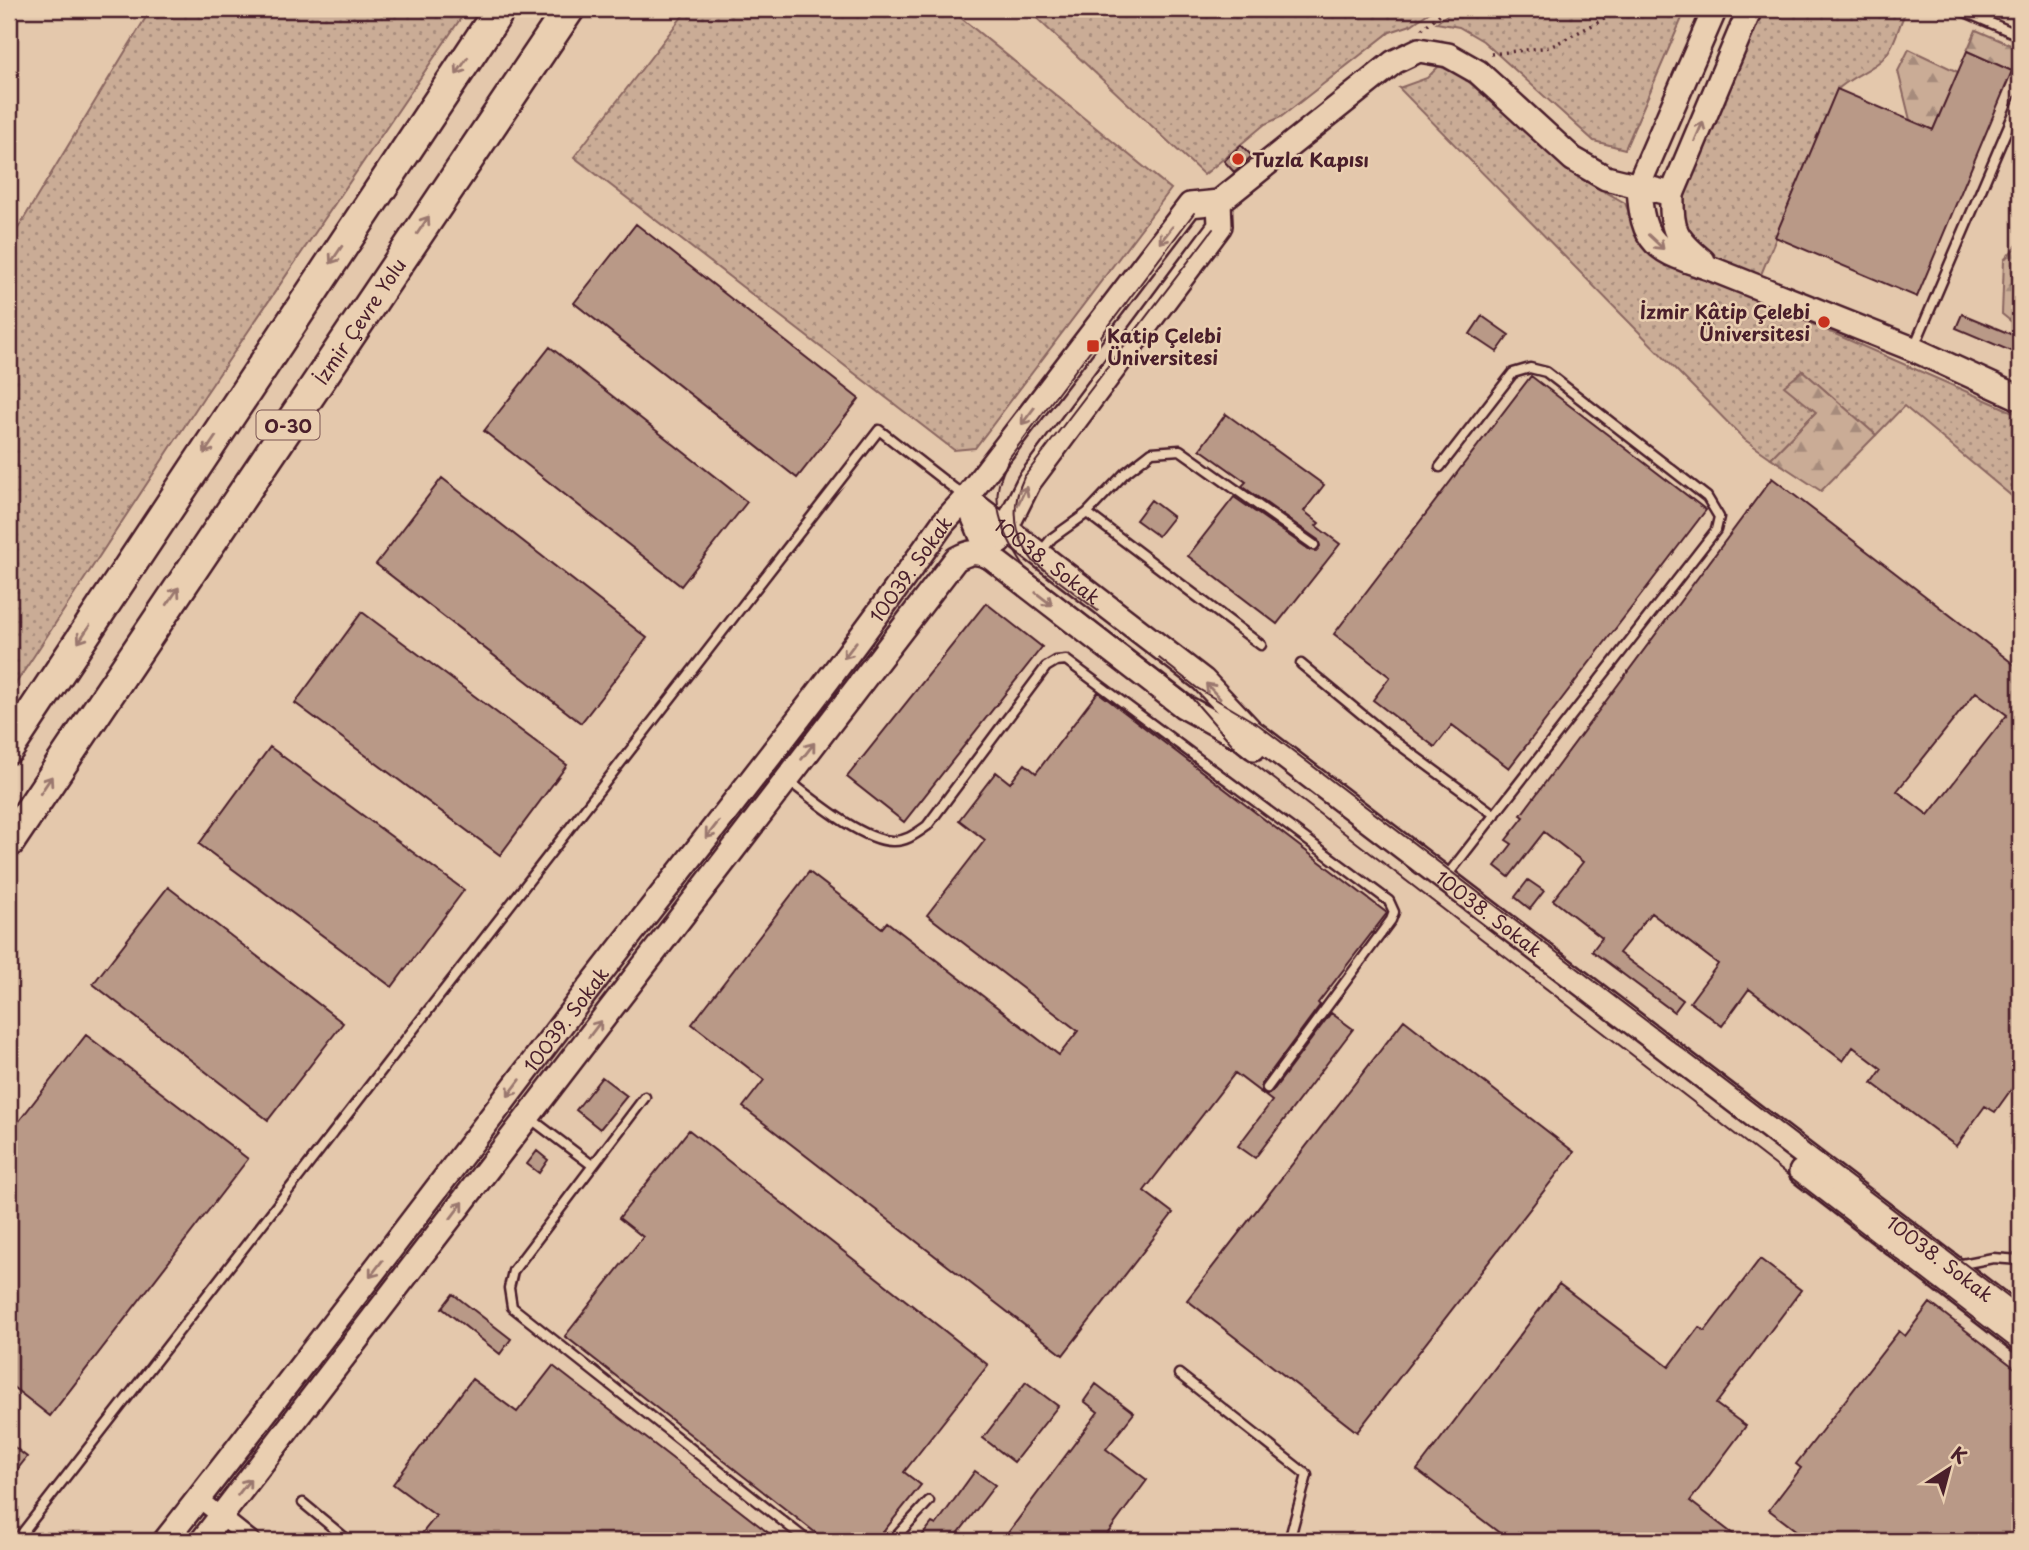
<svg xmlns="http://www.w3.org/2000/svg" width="2029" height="1550" viewBox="0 0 2029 1550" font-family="'Playpen Sans',sans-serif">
  <defs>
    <pattern id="grass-dots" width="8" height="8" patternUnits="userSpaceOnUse" patternTransform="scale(1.75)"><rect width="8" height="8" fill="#caac96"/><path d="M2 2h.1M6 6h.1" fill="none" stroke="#a68b7b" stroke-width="1.8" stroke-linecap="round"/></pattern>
    <pattern id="forest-firs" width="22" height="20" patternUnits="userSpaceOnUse" patternTransform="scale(1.75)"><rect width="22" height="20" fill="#caac96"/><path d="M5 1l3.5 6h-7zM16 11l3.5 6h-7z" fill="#a68b7b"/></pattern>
  </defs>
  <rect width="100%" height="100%" fill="#e4c8ac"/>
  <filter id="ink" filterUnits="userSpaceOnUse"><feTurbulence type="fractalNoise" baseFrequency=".0143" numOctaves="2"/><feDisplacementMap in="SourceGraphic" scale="14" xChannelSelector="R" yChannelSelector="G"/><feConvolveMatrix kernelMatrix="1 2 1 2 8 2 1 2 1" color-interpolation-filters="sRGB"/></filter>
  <g filter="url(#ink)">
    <!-- grass -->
    <path fill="url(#grass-dots)" stroke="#8a6660" stroke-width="2" d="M151,9H467L205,395L9,694V243Z
      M688,9H950L1171,189L975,448L954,450L574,157Z
      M1027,9H1434L1411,25L1390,32L1281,117L1265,124L1204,175Z
      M1455,9H1686L1625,149L1594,141L1483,41L1459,27L1436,23Z
      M1760,9H1895L1905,13C1898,28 1893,52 1879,62C1865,73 1850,77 1837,90L1760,277L1707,255L1685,237L1680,199Z
      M1439,66L1461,75L1574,174L1625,203L1639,239L1661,258L2020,415V503L1904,406L1876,435L1803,371L1816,412L1771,458L1745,440L1399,88L1427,78Z"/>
    <!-- forest -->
    <path fill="url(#forest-firs)" stroke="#8a6660" stroke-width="2" d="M1976,30L2020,49L2012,71L1967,51Z
      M1909,49L1958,72L1933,130L1910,120L1898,71Z
      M2020,242V309L2013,323L2002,314L2004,260Z
      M1803,371L1876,435L1821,491L1771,458L1816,412L1784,386Z"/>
    <!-- building -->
    <path fill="#b99987" stroke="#4a1f2b" stroke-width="2" fill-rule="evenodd" d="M1967,51L2012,71L1917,297L1775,237L1837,89L1933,130Z
      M1241,145L1252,156L1234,172L1224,161Z
      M636,224L859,399L797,478L574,303Z
      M1962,314L2020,338V355L1956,328Z
      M1482,316L1509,335L1497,352L1470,334Z
      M550,347L747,502L681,586L484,431Z
      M1531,376L1706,510L1509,768L1452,725L1435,747L1373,700L1390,677L1334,634Z
      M1226,414L1324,485L1304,511L1319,523L1316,526L1340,544L1277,624L1188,556L1234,497L1310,550L1316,551L1320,546L1318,540L1242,486L1246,482L1200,449Z
      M442,478L647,638L581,723L376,564Z
      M1772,478L2020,669V1077L1995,1112L1985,1106L1956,1146L1872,1083L1882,1069L1853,1047L1843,1061L1749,989L1722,1026L1690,1002L1718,964L1651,913L1619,953L1683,1000L1674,1012L1592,951L1602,938L1553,900L1583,862L1544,832L1509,877L1495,866L1512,844L1506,840L1524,817L1521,815ZM1976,692L2007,715L1928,815L1897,791Z
      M1151,500L1173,517L1158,536L1136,520Z
      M986,603L1042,647L904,822L847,777Z
      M362,612L567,765L500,855L295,703Z
      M1098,692L1387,913L1318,1003L1320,1005L1262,1084L1261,1091L1267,1095L1272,1092L1331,1013L1353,1029L1255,1158L1238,1146L1272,1101L1235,1073L1144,1191L1173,1213L1063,1355L743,1107L764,1080L692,1024L809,872L882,928L887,922L1059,1055L1078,1031L927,915L985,840L959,820L996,772L1010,783L1025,764L1036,773Z
      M270,747L464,890L392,987L199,844Z
      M1528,880L1544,891L1530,909L1515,897Z
      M168,887L343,1023L268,1120L93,984Z
      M1404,1020L1574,1152L1357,1432L1187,1300Z
      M86,1035L248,1159L50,1416L9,1384V1134Z
      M602,1077L627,1096L600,1129L576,1110Z
      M689,1130L988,1365L904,1472L921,1485L876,1541H826L565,1336L643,1237L619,1218Z
      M537,1151L548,1160L539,1173L527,1164Z
      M1760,1259L1801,1290L1716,1404L1746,1426L1690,1501L1742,1541H1510L1417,1470L1559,1284L1669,1367L1699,1327L1705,1331Z
      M453,1294L511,1339L500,1354L442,1308Z
      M1930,1303L2020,1372V1541H1810L1769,1510L1801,1468L1796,1464L1899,1331L1905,1336Z
      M553,1366L779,1541H416L436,1516L393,1484L472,1379L517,1412Z
      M1026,1382L1058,1406L1014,1462L983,1438Z
      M1096,1384L1134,1413L1106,1449L1147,1480L1102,1541H1002L1098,1412L1084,1401Z
      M9,1443L27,1457L9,1480Z
      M975,1471L995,1485L954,1539L957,1541H918L932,1523L936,1525Z"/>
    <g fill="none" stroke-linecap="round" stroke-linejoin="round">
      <!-- lane casing -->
      <g stroke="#4a1f2b" stroke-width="13">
        <path id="lane" d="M1958,9L2014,33
          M1914,347L2020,99
          M1440,467L1513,373L1530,368L1546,372L1707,497L1719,517L1716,530L1446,877
          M1087,513L1261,645
          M1040,553L1052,538L1087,513L1125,473L1152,452L1180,450L1314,545
          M1301,664L1393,740L1495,815
          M789,781C814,800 861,840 892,841C906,842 917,833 927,826L1046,667L1056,661L1066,660L1389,901L1394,912L1391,920L1267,1088
          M645,1097L513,1271L509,1288L512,1307L808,1541
          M530,1118L592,1165
          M1957,1265L1993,1258L2020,1260
          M1179,1374L1307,1475L1289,1541
          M303,1503L349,1541
          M16,1541L879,430L965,497
          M892,1541L929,1501"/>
      </g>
      <!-- street casing -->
      <g stroke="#4a1f2b" stroke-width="21">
        <path id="street" d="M199,1499L252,1541"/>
      </g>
      <!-- secondary casing -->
      <g stroke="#4a1f2b" stroke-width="28">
        <g id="secondary">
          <path d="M1715,9L1639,184C1641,246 1657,251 1712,269L1913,349L2020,398"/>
          <path d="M1703,261C1675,238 1671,230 1672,194L1750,9"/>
          <path d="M999,542L1029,482L1220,226L1219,202"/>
          <path d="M990,557L966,498L1190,205L1219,202L1394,62L1419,50L1448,55L1478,72L1573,159L1606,178L1672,194"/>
          <path d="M1801,1172L2020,1341"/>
          <path id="s1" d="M165,1541C311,1356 453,1167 596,979C713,828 833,680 943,523L966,498L1203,680L1251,731L2020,1319"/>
          <path d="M202,1541L956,559C969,552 976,550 990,557L1183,706L1243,739L1254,748"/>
        </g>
      </g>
      <!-- highway casing -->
      <g stroke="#4a1f2b" stroke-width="35">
        <g id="highway">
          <path d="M9,748L500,9"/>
          <path id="s2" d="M9,842L569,9"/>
        </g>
      </g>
      <!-- path -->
      <path stroke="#4a1f2b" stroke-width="3.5" stroke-dasharray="2 5" stroke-linecap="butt" d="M1422,29L1446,9
        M1491,54L1550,47L1608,17L1658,9"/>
      <!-- lane -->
      <use href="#lane" stroke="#eacfb1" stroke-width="8"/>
      <!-- street -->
      <use href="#street" stroke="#eacfb1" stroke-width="16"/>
      <!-- secondary -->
      <use href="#secondary" stroke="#eacfb1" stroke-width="23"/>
      <!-- highway -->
      <use href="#highway" stroke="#eacfb1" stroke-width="30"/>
      <!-- tram -->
      <path stroke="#4a1f2b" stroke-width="2" d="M1194,213L1009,458C1005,468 999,479 998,490C994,517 1011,547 1025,568L1190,696L1238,751L2020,1354
        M1098,611L1034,562C1014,536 1010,507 1024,477L1213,229
        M1159,658L1197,688L1259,725L2020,1306"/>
    </g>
    <!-- one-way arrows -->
    <defs><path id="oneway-shaft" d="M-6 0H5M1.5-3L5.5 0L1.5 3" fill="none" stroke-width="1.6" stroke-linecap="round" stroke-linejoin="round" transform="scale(1.75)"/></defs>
    <g stroke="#9a776e">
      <use href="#oneway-shaft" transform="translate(462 66) rotate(124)"/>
      <use href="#oneway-shaft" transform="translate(1699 131) rotate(-67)"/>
      <use href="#oneway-shaft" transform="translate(423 225) rotate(-56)"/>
      <use href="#oneway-shaft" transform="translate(1166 235) rotate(128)"/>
      <use href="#oneway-shaft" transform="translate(1656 242) rotate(43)"/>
      <use href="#oneway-shaft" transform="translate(336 255) rotate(124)"/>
      <use href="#oneway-shaft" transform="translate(1028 416) rotate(127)"/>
      <use href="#oneway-shaft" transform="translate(210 445) rotate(124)"/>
      <use href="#oneway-shaft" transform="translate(1022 496) rotate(-64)"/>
      <use href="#oneway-shaft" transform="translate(173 596) rotate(-56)"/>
      <use href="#oneway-shaft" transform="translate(1044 599) rotate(38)"/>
      <use href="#oneway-shaft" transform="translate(84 634) rotate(124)"/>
      <use href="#oneway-shaft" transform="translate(850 650) rotate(127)"/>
      <use href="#oneway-shaft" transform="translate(1213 691) rotate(-133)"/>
      <use href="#oneway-shaft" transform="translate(808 751) rotate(-52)"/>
      <use href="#oneway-shaft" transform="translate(46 785) rotate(-56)"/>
      <use href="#oneway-shaft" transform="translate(712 830) rotate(128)"/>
      <use href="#oneway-shaft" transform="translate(595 1029) rotate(-53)"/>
      <use href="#oneway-shaft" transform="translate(514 1088) rotate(127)"/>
      <use href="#oneway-shaft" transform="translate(457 1210) rotate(-53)"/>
      <use href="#oneway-shaft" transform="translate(376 1269) rotate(127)"/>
      <use href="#oneway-shaft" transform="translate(244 1487) rotate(-52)"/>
    </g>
  </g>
  <!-- markers -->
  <g fill="#c8321e" stroke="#eacfb1" stroke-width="2.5">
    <circle cx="1238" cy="159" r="7"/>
    <circle cx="1824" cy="322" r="7"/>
    <rect x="1086" y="339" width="14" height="14" rx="3.5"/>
  </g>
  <g text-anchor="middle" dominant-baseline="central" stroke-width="5" stroke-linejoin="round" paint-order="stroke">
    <!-- shield labels -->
    <rect fill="#eacfb1" stroke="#7a5453" stroke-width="2" x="256.5" y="410.5" width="63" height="29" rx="5"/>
    <g font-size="18" font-weight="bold" fill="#4a1f2b">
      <text x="288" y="425">O-30</text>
    </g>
    <!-- poi labels -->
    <g font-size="19" font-weight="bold" fill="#4a1f2b" stroke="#eacfb1" text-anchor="start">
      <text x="1252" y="159">Tuzla Kapısı</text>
      <text x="1810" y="311" text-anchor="end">İzmir Kâtip Çelebi<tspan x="1810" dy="22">Üniversitesi</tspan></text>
      <text x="1107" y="335">Katip Çelebi<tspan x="1107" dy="22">Üniversitesi</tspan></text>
    </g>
    <!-- street labels -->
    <g font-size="19" fill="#4a1f2b" stroke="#eacfb1">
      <text stroke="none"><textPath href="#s2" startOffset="628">İzmir Çevre Yolu</textPath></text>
      <text stroke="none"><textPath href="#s1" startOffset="1418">10038. Sokak</textPath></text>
      <text stroke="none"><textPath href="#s1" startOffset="1225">10039. Sokak</textPath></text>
      <text stroke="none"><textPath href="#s1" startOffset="1984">10038. Sokak</textPath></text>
      <text stroke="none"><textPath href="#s1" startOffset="658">10039. Sokak</textPath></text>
      <text stroke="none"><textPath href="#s1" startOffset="2552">10038. Sokak</textPath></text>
    </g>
  </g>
  <!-- margin -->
  <rect width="2029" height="1550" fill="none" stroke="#eacfb1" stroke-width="35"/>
  <rect x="18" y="18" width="1994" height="1515" fill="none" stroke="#4a1f2b" stroke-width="2.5" filter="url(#ink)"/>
  <!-- north arrow -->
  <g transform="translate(1949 1469) rotate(36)" stroke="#eacfb1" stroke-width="5" paint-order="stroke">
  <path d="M0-5L12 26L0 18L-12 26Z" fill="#4a1f2b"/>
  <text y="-10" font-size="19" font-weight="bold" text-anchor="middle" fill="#4a1f2b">K</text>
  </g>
</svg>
